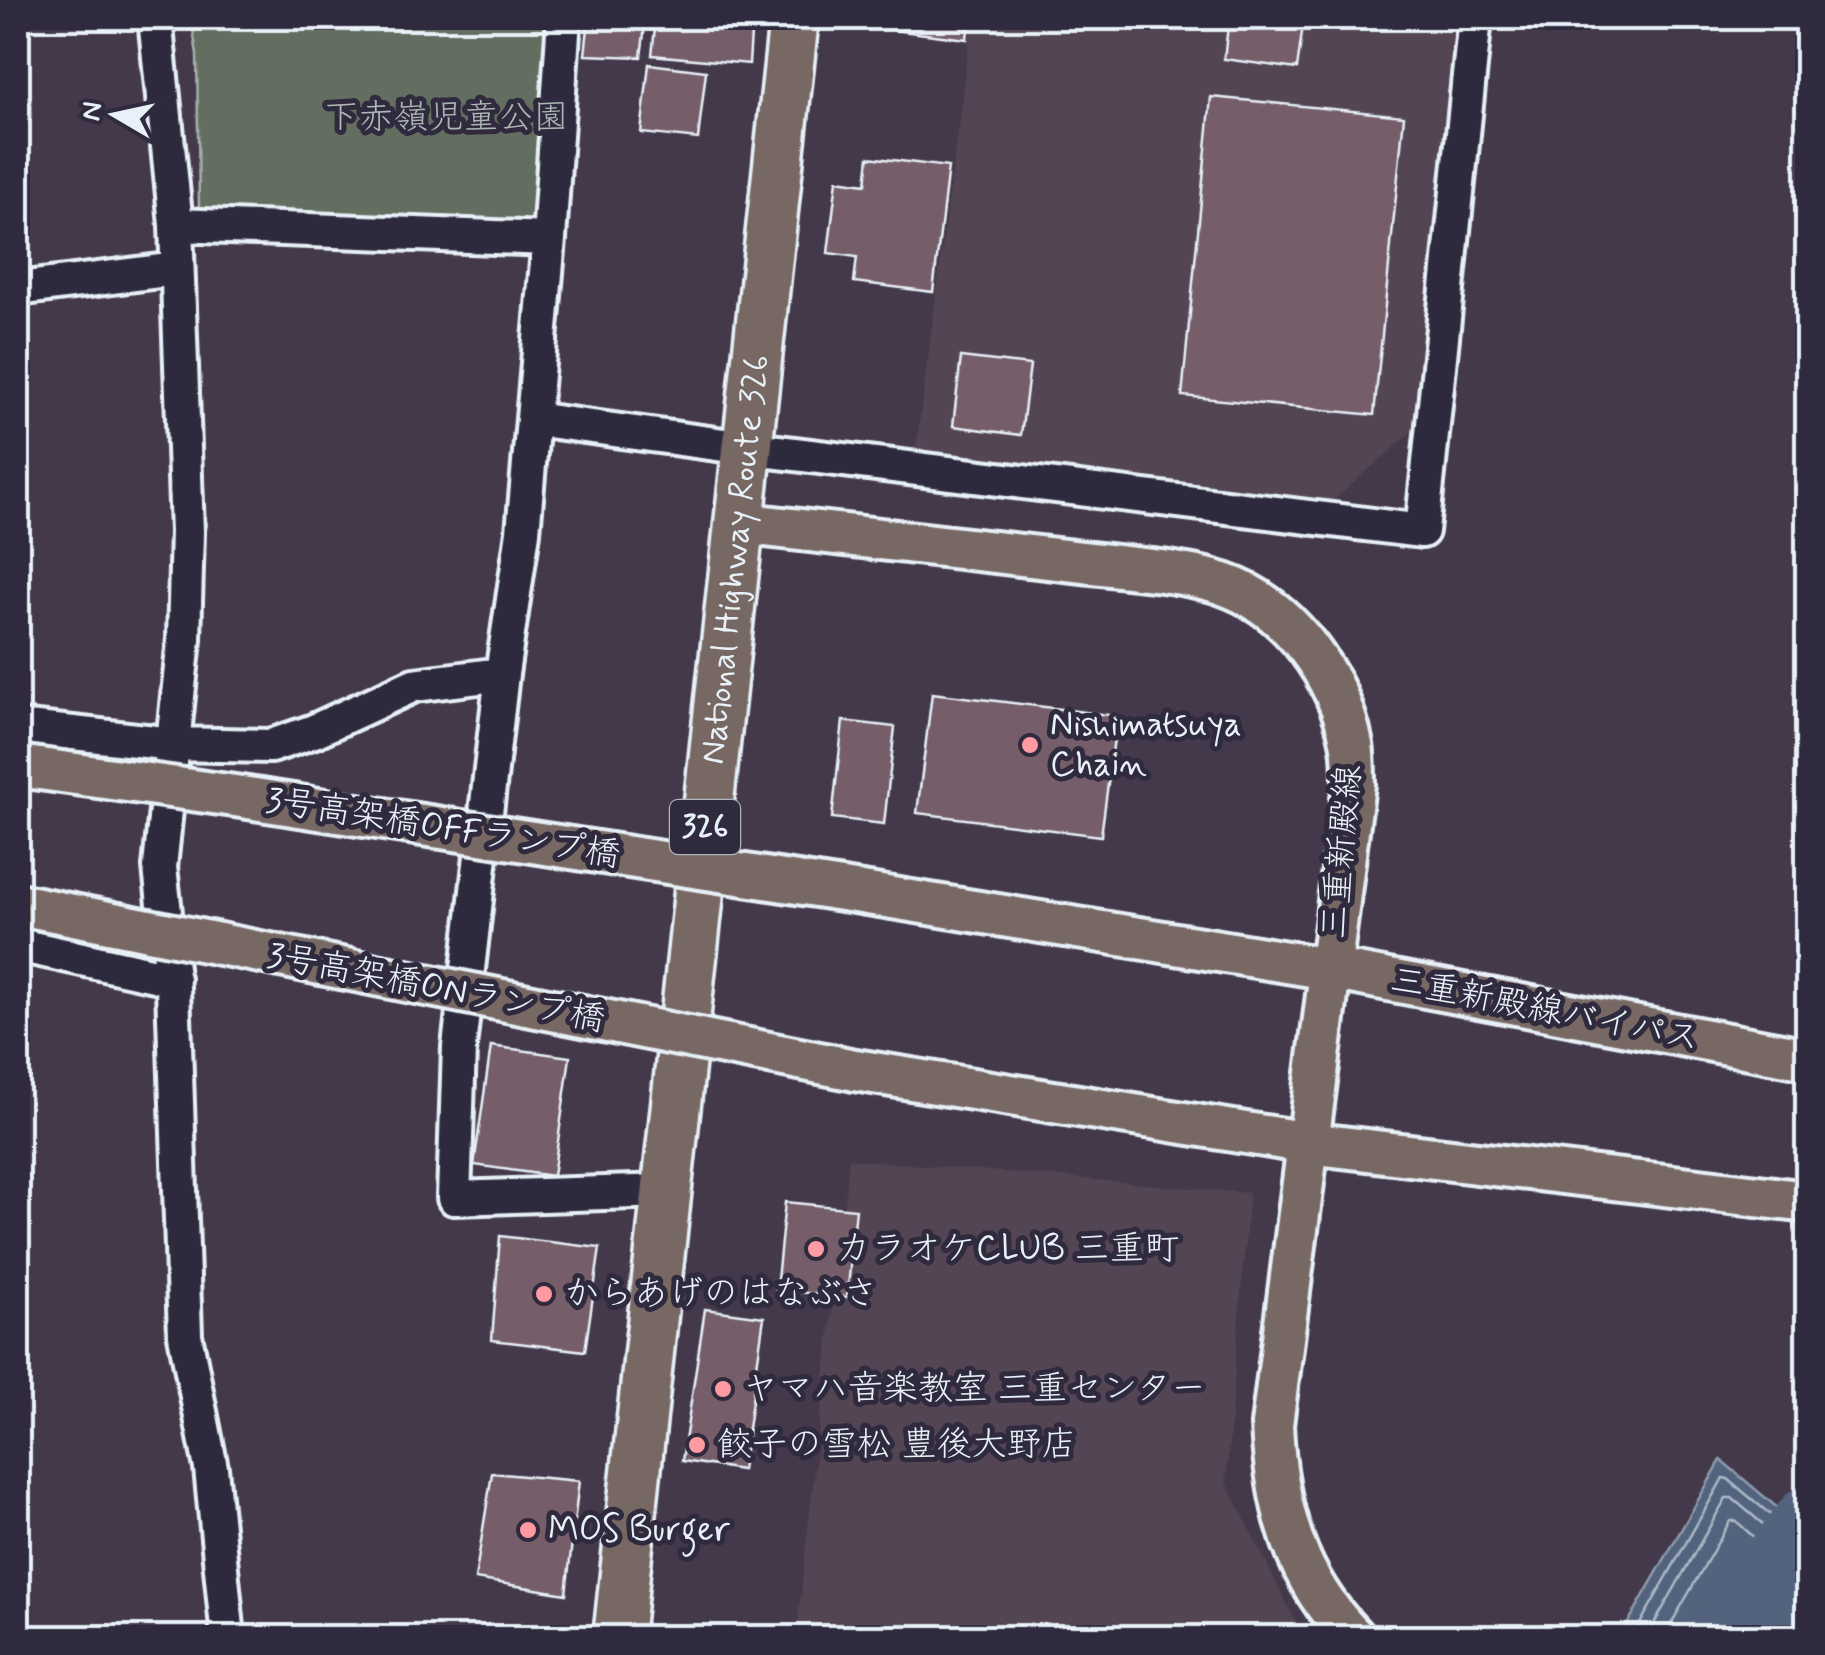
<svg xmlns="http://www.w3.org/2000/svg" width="1825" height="1655" viewBox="0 0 1825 1655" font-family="Mynerve,'Klee One',sans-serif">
  <rect width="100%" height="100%" fill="#44394a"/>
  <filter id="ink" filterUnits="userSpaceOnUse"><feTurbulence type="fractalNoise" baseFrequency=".01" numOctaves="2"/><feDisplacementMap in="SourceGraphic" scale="20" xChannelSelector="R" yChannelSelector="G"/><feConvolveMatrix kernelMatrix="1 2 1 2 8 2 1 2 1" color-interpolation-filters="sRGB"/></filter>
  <g filter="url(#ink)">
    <!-- built -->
    <path fill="#534453" d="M972,18H1459L1411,433L1334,500L916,449Z
      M849,1159L1249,1193L1226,1481L1303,1637L796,1638Z"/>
    <!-- green -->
    <path fill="#636d61" stroke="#a6afac" stroke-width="2.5" d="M191,18H555L536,222L199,207L197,54Z"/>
    <!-- water -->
    <path fill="#52647d" stroke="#8e9cae" stroke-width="2.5" d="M1721,1460L1807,1533V1637H1620Z"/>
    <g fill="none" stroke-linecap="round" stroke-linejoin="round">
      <!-- shore -->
      <path stroke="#acb9c7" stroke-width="2.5" d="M1632,1638L1723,1478L1728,1479L1797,1537L1808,1540
        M1646,1638L1726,1498H1732L1790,1547L1799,1552H1808
        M1663,1638L1730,1521H1736C1757,1539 1779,1566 1808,1567"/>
      <!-- river -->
      <path stroke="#52647d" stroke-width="60" d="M1712,1638L1808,1515"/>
    </g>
    <!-- building -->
    <path fill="#755d69" stroke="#e8f1f8" stroke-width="2.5" d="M589,18H646L641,57L585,55Z
      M656,18H752L749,64L652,55Z
      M869,18H969L967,39L868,27Z
      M1229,18H1304L1297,69L1224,59Z
      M649,64L706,71L698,139L641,133Z
      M1211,97L1404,116L1374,415L1182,396Z
      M869,157L948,167L933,292L854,282L857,257L828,253L837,180L866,184Z
      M961,357L1030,365L1021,435L953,426Z
      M932,693L1117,716L1101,836L917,813Z
      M843,721L895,727L884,824L832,818Z
      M491,1046L570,1057L553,1176L474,1165Z
      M785,1202L856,1209L847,1297L776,1290Z
      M500,1236L600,1248L585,1351L492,1340Z
      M705,1309L764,1317L742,1470L682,1461Z
      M492,1473L579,1481L566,1594L475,1579Z"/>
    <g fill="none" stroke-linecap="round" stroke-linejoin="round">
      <!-- minor casing -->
      <g stroke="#e8f1f8" stroke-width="40">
        <path id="minor" d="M155,18L176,225L187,532L184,639L160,867L173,987L185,1335L211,1468L228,1638
          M564,18L549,239L523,532L502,674L459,1047L454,1198L666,1191
          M176,225L549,239
          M18,289L176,269
          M533,419L746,448L1422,531L1475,18
          M18,727L173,744L271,746L314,731L414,685L502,674
          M18,945L173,979"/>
      </g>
      <!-- major casing -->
      <g stroke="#e8f1f8" stroke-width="48">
        <path id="major" d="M738,523L1162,571C1183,574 1203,577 1223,584C1290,606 1339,678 1352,745C1354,758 1354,771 1354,784L1272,1425C1276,1508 1295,1578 1354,1638
          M868,894L1330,969L1808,1059
          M855,1070L1308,1143L1808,1202"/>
      </g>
      <!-- highway casing -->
      <g stroke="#e8f1f8" stroke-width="55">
        <g id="highway">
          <path id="s1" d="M618,1638L794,18"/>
        </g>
      </g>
      <!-- minor -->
      <use href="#minor" stroke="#2f2a3d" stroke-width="32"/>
      <!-- major -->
      <use href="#major" stroke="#776864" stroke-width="40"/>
      <!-- highway -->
      <use href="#highway" stroke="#776864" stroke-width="48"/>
      <!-- major-bridge casing -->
      <g stroke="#e8f1f8" stroke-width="48" stroke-linecap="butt">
        <path id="major-bridge" d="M18,766L235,796L868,894
          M18,904L855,1070"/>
      </g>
      <!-- major-bridge -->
      <use href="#major-bridge" stroke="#776864" stroke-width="40"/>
    </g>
  </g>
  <!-- markers -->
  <g fill="#ff9aa2" stroke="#2f2a3d" stroke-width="4">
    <circle cx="1030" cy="745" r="10"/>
    <circle cx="816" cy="1249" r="10"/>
    <circle cx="544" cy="1294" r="10"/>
    <circle cx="723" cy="1389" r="10"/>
    <circle cx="697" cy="1445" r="10"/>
    <circle cx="528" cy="1530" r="10"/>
  </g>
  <g text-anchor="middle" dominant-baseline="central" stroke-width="10" stroke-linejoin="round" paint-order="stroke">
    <!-- shield labels -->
    <rect fill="#2f2a3d" stroke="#b0b5c0" stroke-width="2.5" x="670" y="800" width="70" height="54" rx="8"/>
    <g font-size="32" font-weight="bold" fill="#e8f1f8">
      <text x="705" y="827">326</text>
    </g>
    <!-- park labels -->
    <g font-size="35" fill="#acb6b4" stroke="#2f2a3d">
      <text x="446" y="118">下赤嶺児童公園</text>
    </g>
    <!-- street labels -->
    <g font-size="35" fill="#e8f1f8" stroke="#2f2a3d">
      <text stroke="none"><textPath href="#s1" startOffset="1085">National Highway Route 326</textPath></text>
      <text transform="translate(443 828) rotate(9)">3号高架橋OFFランプ橋</text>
      <text transform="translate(1342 852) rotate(-85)">三重新殿線</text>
      <text transform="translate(436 988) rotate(11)">3号高架橋ONランプ橋</text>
      <text transform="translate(1545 1010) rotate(11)">三重新殿線バイパス</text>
    </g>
    <!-- poi labels -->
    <g font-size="35" fill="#e8f1f8" stroke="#2f2a3d" text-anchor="start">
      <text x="1050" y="725">Nishimatsuya<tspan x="1050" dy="40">Chain</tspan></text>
      <text x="836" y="1249">カラオケCLUB 三重町</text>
      <text x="564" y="1294">からあげのはなぶさ</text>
      <text x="743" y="1389">ヤマハ音楽教室 三重センター</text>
      <text x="717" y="1445">餃子の雪松 豊後大野店</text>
      <text x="548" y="1530">MOS Burger</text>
    </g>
  </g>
  <!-- margin -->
  <rect width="1825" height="1655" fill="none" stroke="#2f2a3d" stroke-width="60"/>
  <rect x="30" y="30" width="1765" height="1595" fill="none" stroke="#e8f1f8" stroke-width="4" filter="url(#ink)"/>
  <!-- north arrow -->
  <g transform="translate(115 115) rotate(279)" stroke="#2f2a3d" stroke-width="8" paint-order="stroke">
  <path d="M0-8L18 38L0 25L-18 38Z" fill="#e8f1f8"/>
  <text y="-15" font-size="28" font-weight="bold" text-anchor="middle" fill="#e8f1f8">N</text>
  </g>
</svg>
